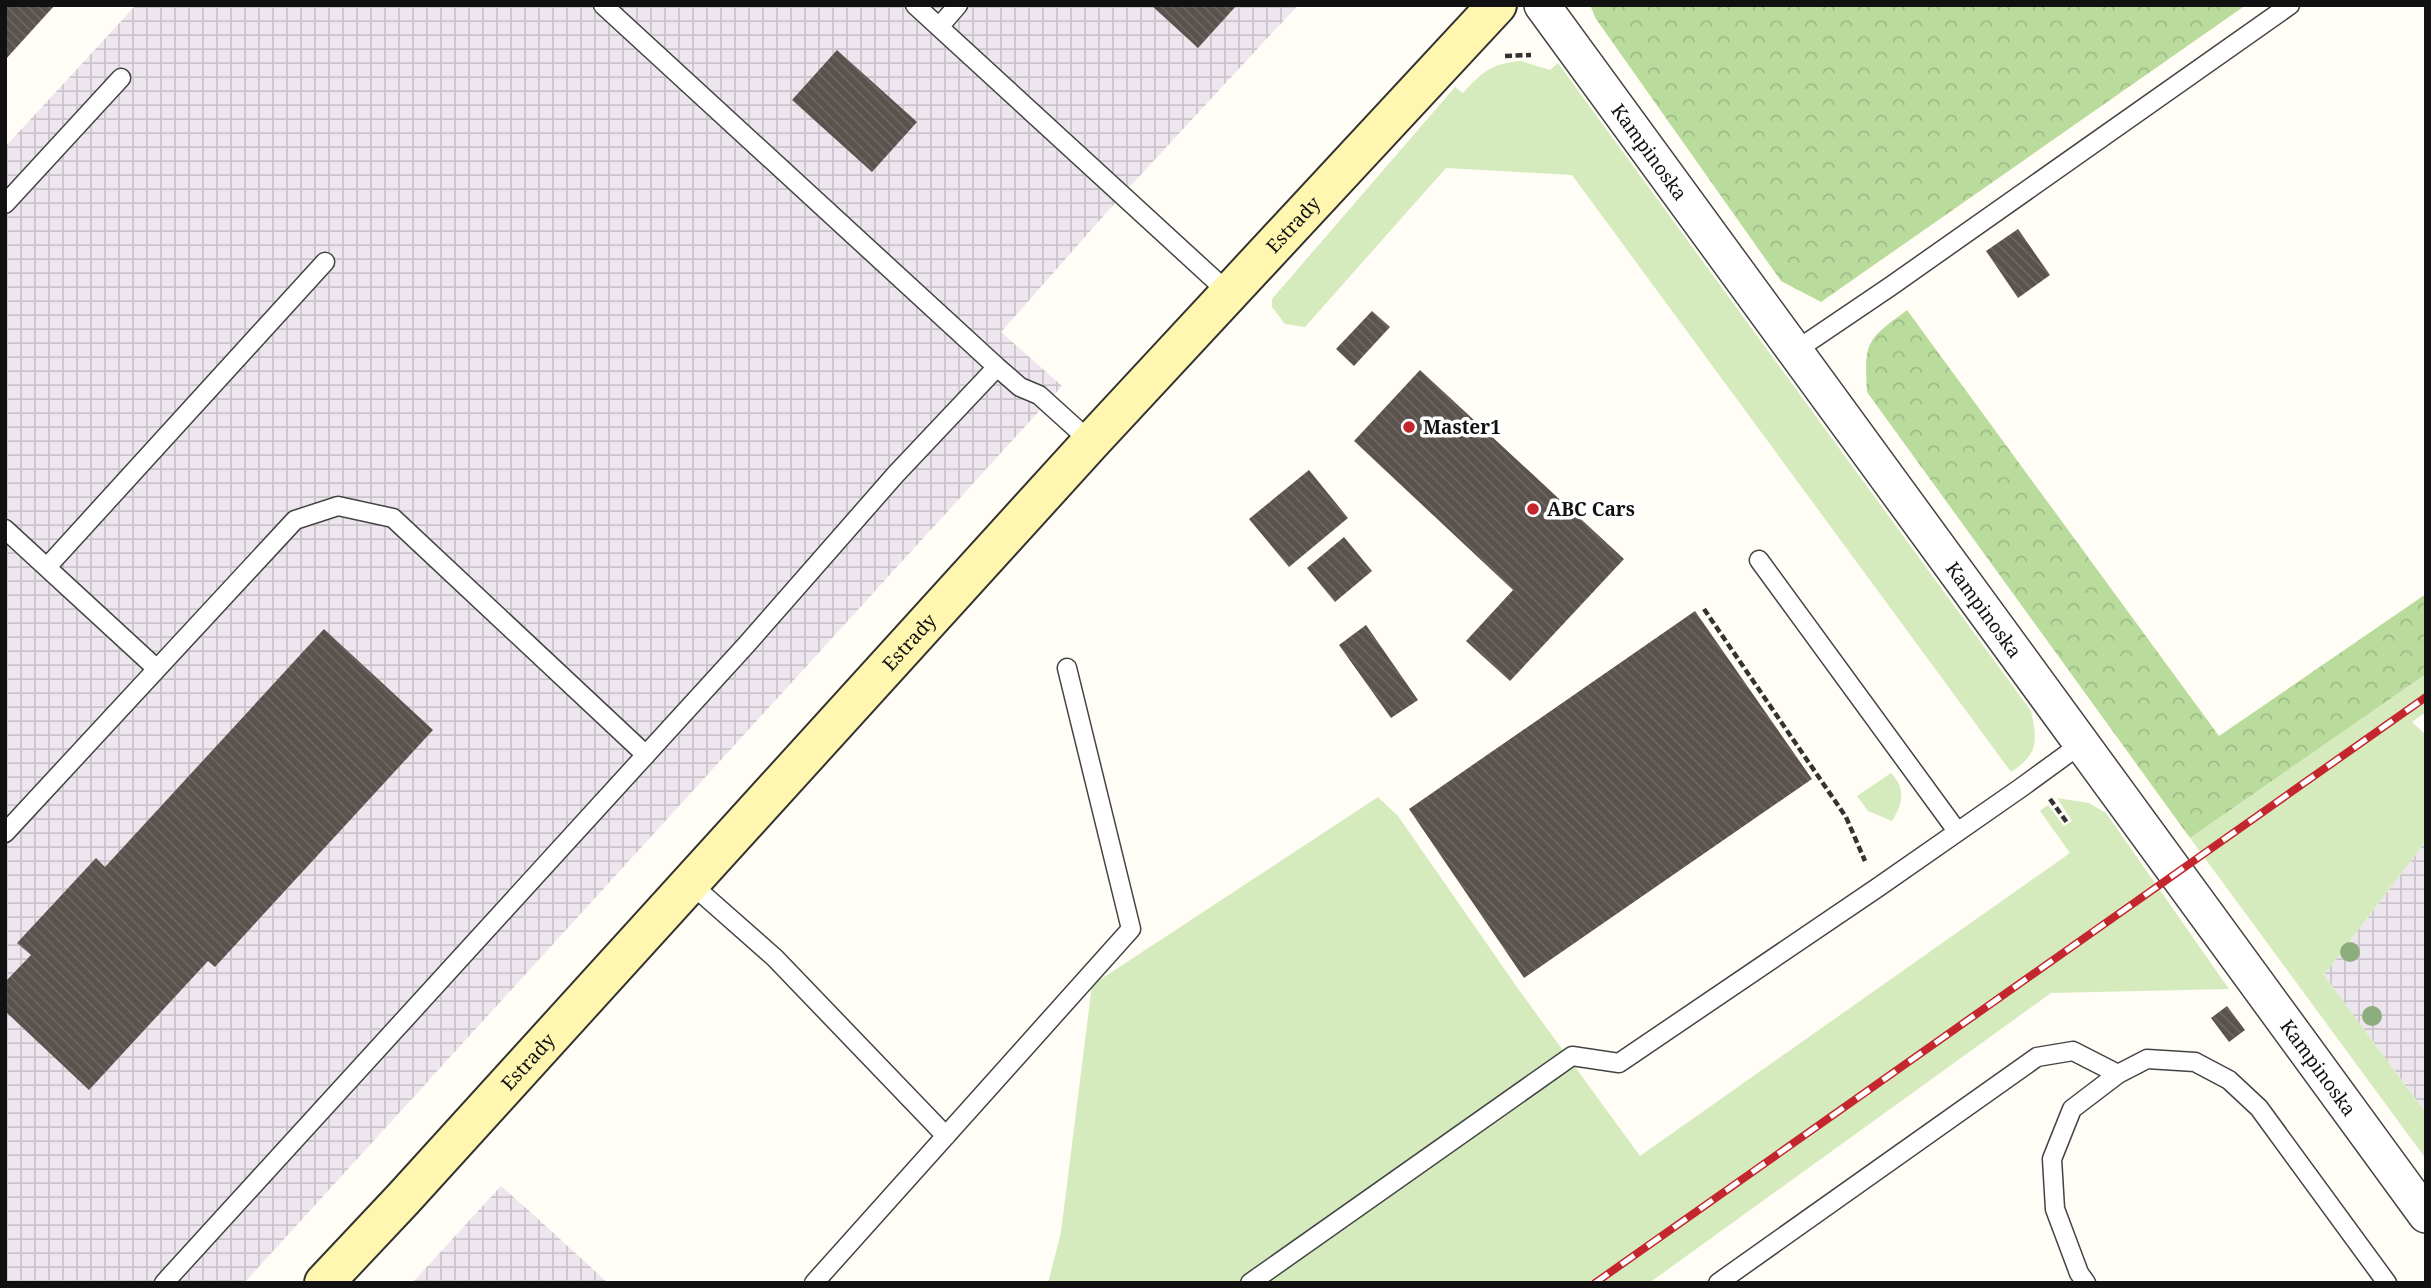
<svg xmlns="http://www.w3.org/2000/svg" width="2431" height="1288" viewBox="0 0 2431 1288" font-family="'Noto Serif',serif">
  <defs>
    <pattern id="industrial-grid" width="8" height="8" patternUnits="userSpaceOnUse" patternTransform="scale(1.75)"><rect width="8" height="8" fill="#eee6ef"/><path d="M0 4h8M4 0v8" fill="none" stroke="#cbc4cc"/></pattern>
    <pattern id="forest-crowns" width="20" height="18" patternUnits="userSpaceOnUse" patternTransform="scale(1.75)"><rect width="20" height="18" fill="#b9dc9c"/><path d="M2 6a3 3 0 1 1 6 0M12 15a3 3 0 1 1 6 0" fill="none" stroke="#9ebc85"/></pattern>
    <pattern id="building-back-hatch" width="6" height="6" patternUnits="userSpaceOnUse" patternTransform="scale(1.75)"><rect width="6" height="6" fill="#5a524d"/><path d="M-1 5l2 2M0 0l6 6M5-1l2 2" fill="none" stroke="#6d6662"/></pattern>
  </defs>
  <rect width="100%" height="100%" fill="#fffdf5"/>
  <!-- industrial -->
  <path fill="url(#industrial-grid)" d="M136,5H1298L1122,195L1001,332L1062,386L244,1283H5V147Z
    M2426,841V1113L2324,975Z
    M501,1186L536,1217L608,1283H412Z"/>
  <!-- grass -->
  <path fill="#d5ebbd" d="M1521,61L1550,70L1558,63L2031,711C2038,742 2038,754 2011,772L1572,175L1446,168L1305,327L1285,324L1272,307V299L1455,87L1463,93C1483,71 1491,64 1521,61Z
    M2426,674V712L2412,722L2426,735V841L2324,975L2426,1113V1159L2190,838Z
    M1891,773C1906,788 1903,804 1892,821L1868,811L1857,796Z
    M1378,797L1398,816L1519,990L1640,1156L2070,853L2040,811L2048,805L2064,826L2072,821L2057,798L2089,803L2106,813L2229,989L2051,993L1649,1283H1048L1061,1232L1092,985Z"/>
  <!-- forest -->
  <path fill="url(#forest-crowns)" d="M1590,5H2246L1821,302L1781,281L1596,19Z
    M1907,310L2219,736L2426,594V674L2190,838L1867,392C1864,340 1867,340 1907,310Z"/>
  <!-- building -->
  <path fill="url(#building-back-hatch)" d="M5,5H55L5,60Z
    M1151,5H1237L1198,48Z
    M837,50L917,122L872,172L792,100Z
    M2018,229L2050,275L2018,298L1986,251Z
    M1372,311L1390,327L1354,366L1336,349Z
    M1420,370L1624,559L1510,681L1466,641L1513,590L1354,441Z
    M1309,470L1348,518L1289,567L1249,519Z
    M1344,537L1372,571L1335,602L1307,568Z
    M1695,611L1812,779L1524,978L1409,809Z
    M1366,625L1418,700L1391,718L1339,645Z
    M324,629L433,730L215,967L208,961L89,1090L5,1011V982L31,955L17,943L96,858L105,867Z
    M2227,1006L2245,1030L2229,1042L2211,1018Z"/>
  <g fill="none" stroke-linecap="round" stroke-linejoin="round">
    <!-- lane casing -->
    <g stroke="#444" stroke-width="21">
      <path id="lane" d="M603,5L997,367L1020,387L1039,395L1091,442
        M915,5L1230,294
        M939,27L958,5
        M5,204L121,78
        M1795,351L1891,286L2290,5
        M5,529L157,669
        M1759,560L1957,831
        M47,567L325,262
        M5,833L295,520L338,506L393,518L646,755
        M690,883L775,958L946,1136
        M164,1283L747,644L896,474L997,367
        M814,1283L1131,929L1067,668
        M1250,1283L1572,1056L1619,1063L1877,888L2022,787L2081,744
        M1718,1283L2037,1057L2073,1051L2118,1074
        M2086,1283L2079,1273L2055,1209L2052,1159L2072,1109L2118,1074L2147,1059L2195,1062L2229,1080L2259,1108L2387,1283"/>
    </g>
    <!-- street casing -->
    <g stroke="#444" stroke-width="38">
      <g id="street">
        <path id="s1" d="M1542,5L2426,1215"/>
      </g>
    </g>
    <!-- secondary casing -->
    <g stroke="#333" stroke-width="42">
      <g id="secondary">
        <path id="s2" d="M324,1283L403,1199L1091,442L1497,5"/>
      </g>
    </g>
    <!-- path -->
    <path stroke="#333" stroke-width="4.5" stroke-dasharray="7 3.5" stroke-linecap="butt" d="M1505,56L1531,55
      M1704,609L1846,817L1865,861
      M2050,799L2068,824"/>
    <!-- lane -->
    <use href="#lane" stroke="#fff" stroke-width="18"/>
    <!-- street -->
    <use href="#street" stroke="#fff" stroke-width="35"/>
    <!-- secondary -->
    <use href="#secondary" stroke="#fff6b0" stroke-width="38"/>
    <!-- rail casing -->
    <g stroke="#c4262e" stroke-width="8">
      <path id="rail" d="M1595,1283L2426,697"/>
    </g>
    <!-- rail -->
    <use href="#rail" stroke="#fff" stroke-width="5" stroke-dasharray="16" stroke-linecap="butt"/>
  </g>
  <!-- trees -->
  <g fill="#8dad7f">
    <circle cx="2350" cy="952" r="10"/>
    <circle cx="2372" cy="1016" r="10"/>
  </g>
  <!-- markers -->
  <g fill="#c4262e" stroke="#fff" stroke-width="2.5">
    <circle cx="1409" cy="427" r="7"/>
    <circle cx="1533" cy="509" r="7"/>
  </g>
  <g text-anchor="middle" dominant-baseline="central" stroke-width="7" stroke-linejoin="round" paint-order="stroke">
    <!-- street labels -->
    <g font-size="19" fill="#111" stroke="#fff">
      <text stroke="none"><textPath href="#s1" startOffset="182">Kampinoska</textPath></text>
      <text stroke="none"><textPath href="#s2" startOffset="1435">Estrady</textPath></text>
      <text stroke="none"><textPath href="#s1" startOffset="749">Kampinoska</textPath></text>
      <text stroke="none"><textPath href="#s2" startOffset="868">Estrady</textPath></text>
      <text stroke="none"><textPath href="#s2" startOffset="301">Estrady</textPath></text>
      <text stroke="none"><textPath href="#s1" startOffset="1316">Kampinoska</textPath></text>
    </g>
    <!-- poi labels -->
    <g font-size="19" font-weight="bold" fill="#111" stroke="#fff" text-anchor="start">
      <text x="1423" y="427">Master1</text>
      <text x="1547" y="509">ABC Cars</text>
    </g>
  </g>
  <!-- border -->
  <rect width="2431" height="1288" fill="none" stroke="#111111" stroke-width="14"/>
</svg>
